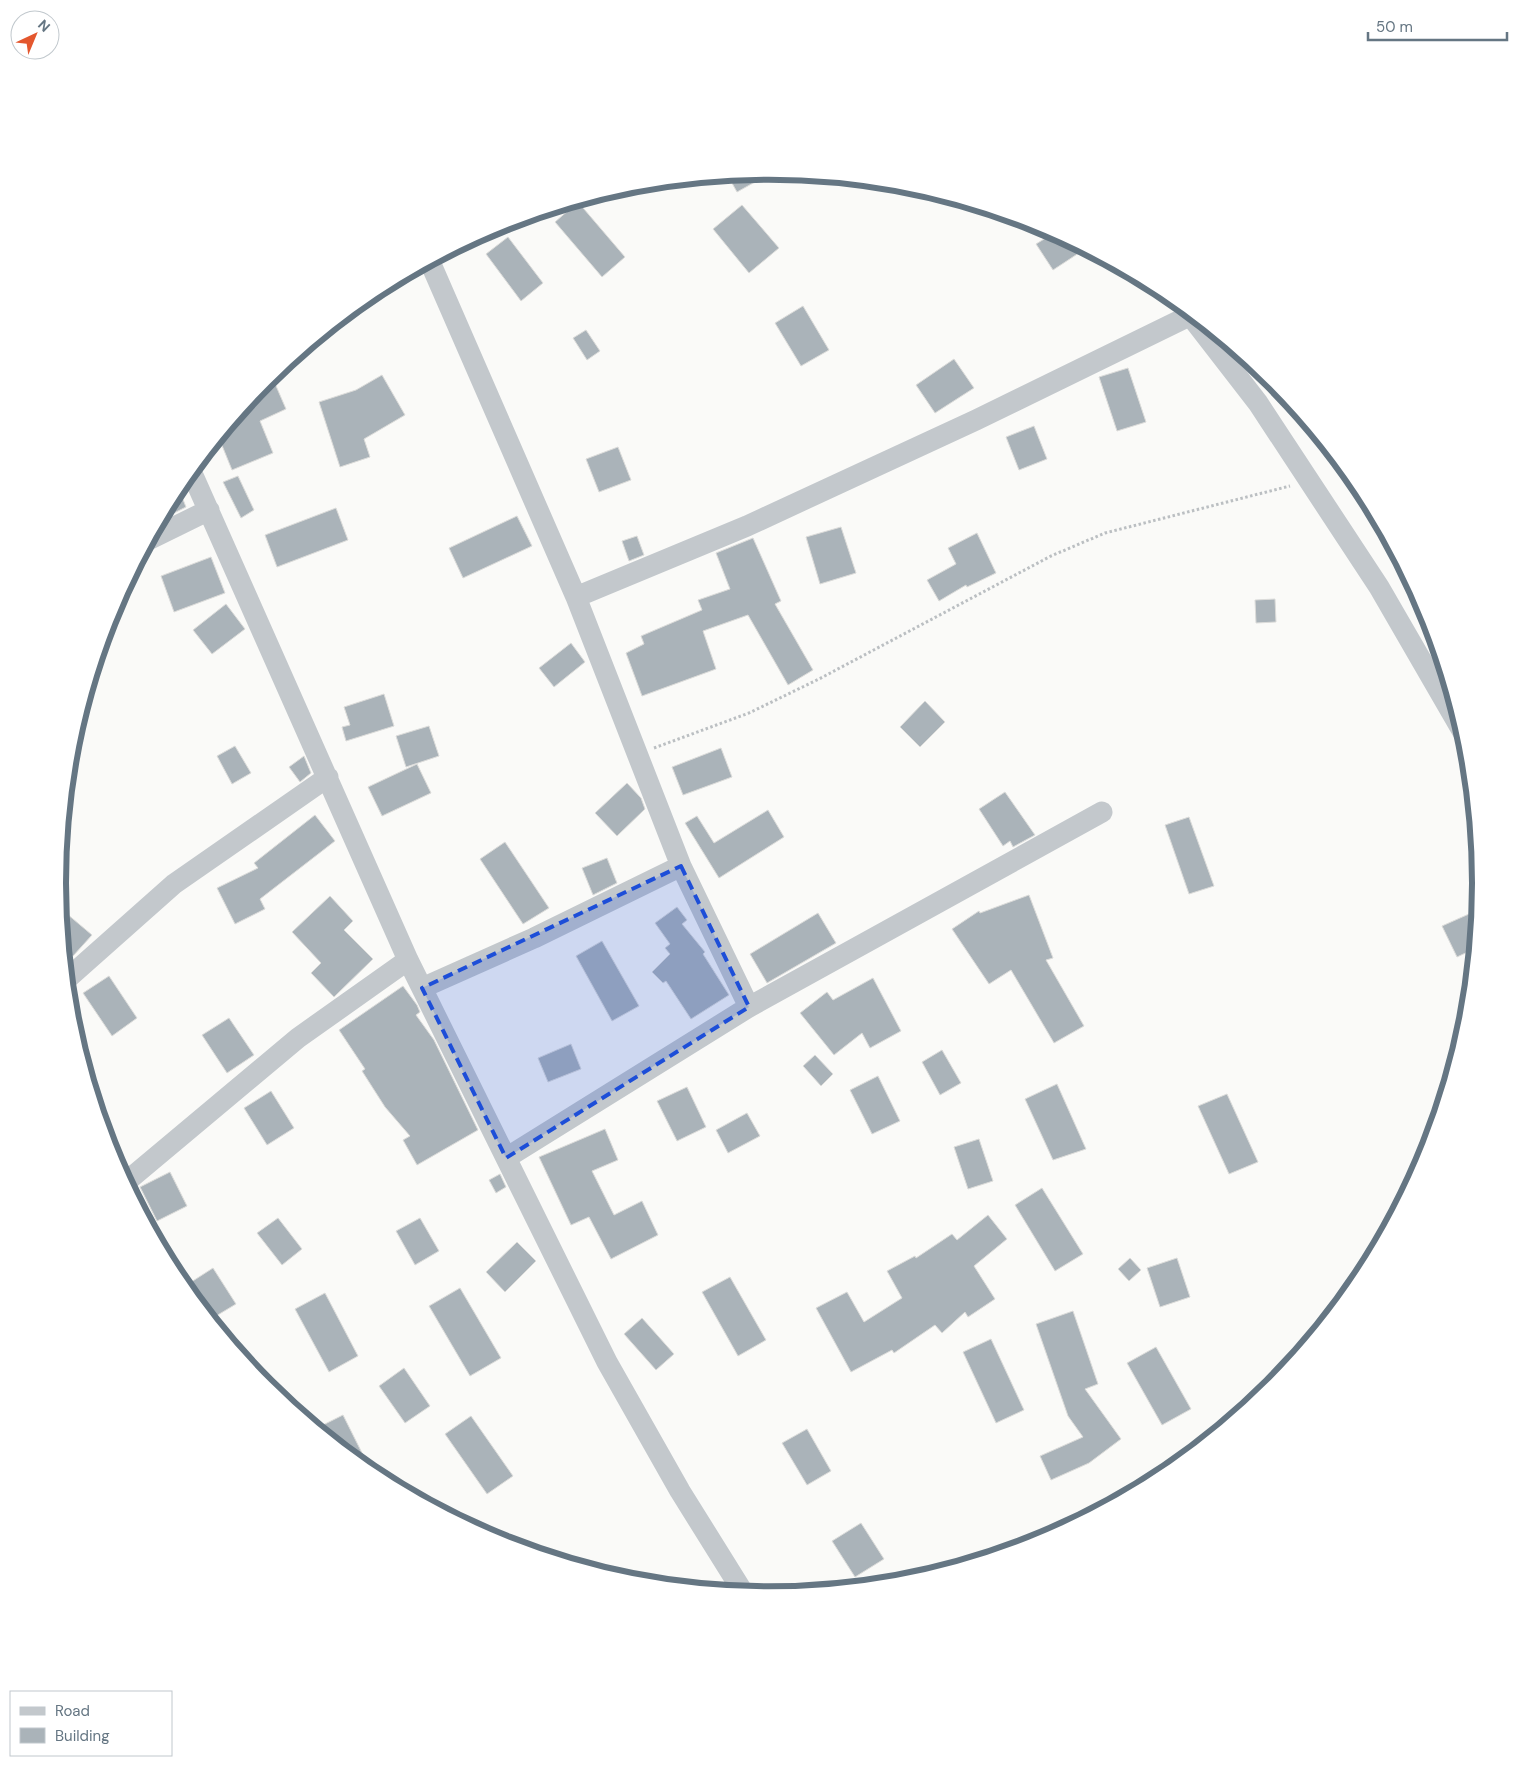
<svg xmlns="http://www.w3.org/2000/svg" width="1538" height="1766" viewBox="0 0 1538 1766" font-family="'DM Sans',sans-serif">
  <rect width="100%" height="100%" fill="#fafaf8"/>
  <!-- building -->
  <path fill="#aab3b9" stroke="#dcdcda" d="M769,172H773L737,192L728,176Z
    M578,202L625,257L602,277L555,222Z
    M742,205L779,248L749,273L713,229Z
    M1054,233L1085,249L1053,270L1036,244Z
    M508,237L543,283L521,301L486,254Z
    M803,306L829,350L801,366L775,323Z
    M586,330L600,351L587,360L573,338Z
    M954,359L974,388L935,413L916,385Z
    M1128,368L1146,422L1117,431L1099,377Z
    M382,375L405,415L364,439L370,457L340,467L319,402L356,390Z
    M273,379L286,409L260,421L273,453L232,470L219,438L263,384Z
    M1034,426L1047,459L1019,470L1006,437Z
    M618,447L631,480L599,492L586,459Z
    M238,476L254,510L241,518L223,482Z
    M178,487L186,507L160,520Z
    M336,508L348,540L277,567L265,535Z
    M517,516L532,546L463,578L449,548Z
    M841,527L856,573L820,584L806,537Z
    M977,533L996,573L967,587L966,585L939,601L927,580L956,564L948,548Z
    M637,536L644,555L629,561L622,541Z
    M753,538L781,601L775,604L813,670L788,685L748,615L703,631L716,669L642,696L626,653L644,644L641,636L702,610L698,600L730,589L716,553Z
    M211,557L225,593L174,612L161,576Z
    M1275,599L1276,622L1256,623L1255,600Z
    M226,604L245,629L212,654L193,630Z
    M571,643L585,662L554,687L539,668Z
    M384,694L394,726L346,741L342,727L350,725L344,707Z
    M925,701L945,722L920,747L900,727Z
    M429,726L439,756L406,767L396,736Z
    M235,746L251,773L232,784L217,756Z
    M721,748L732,777L683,795L672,767Z
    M304,756L311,773L300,782L289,767Z
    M417,764L431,793L382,816L368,787Z
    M627,783L641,798L645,809L617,836L595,813Z
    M1005,792L1035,835L1013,847L1010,841L1003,846L979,809Z
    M768,810L784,837L719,878L685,823L697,816L714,843Z
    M315,815L335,841L260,899L265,909L235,924L217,888L258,868L254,863Z
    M1189,817L1214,886L1189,894L1165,825Z
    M505,842L549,908L523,924L480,859Z
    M607,858L617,883L593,895L582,868Z
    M1029,895L1053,958L1046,960L1084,1026L1054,1043L1011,970L989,984L952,929L979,911L980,913Z
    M330,896L353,921L344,930L373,959L334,997L311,973L321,963L292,932Z
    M677,907L687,920L682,924L705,952L703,954L729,995L691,1019L666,981L663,983L652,972L670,954L665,948L670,944L655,923Z
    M60,908L92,935L73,956L64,948Z
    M1478,910L1474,949L1457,957L1442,926Z
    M818,913L836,943L767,983L750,954Z
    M602,941L639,1006L612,1021L576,956Z
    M109,976L137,1018L112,1036L83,993Z
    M873,978L901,1031L870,1048L862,1033L834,1055L800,1013L827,992L833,1000Z
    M403,986L417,1005L420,1012L416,1015L434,1040L478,1130L417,1165L403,1140L410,1136L385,1107L362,1071L365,1069L339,1030Z
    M229,1018L254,1055L227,1073L202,1035Z
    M571,1044L581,1069L548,1082L538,1058Z
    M942,1050L961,1083L940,1095L922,1062Z
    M815,1055L833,1074L821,1086L803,1066Z
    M878,1076L900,1121L872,1134L850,1090Z
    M1057,1084L1086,1149L1053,1160L1025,1099Z
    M687,1087L706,1127L677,1141L657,1101Z
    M271,1091L294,1128L267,1145L244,1108Z
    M1227,1094L1258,1162L1229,1174L1198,1106Z
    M747,1113L760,1136L728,1153L716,1130Z
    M605,1129L618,1160L592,1171L614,1215L642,1201L658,1235L611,1259L589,1217L571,1225L539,1157Z
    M979,1139L993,1181L968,1189L954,1147Z
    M170,1172L187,1206L157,1221L140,1187Z
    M500,1174L506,1187L496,1193L489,1180Z
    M1042,1188L1083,1254L1055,1271L1015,1205Z
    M988,1215L1007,1239L974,1266L995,1299L968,1317L965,1312L942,1333L935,1325L894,1353L892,1350L851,1372L816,1308L847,1292L864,1322L902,1298L887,1271L915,1256L916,1258L952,1234L957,1240Z
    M278,1218L302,1249L282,1265L257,1233Z
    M420,1218L439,1251L415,1265L396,1231Z
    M517,1242L536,1261L505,1292L486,1272Z
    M1130,1258L1141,1270L1129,1281L1118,1269Z
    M1177,1258L1190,1297L1160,1307L1147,1268Z
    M213,1268L236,1304L211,1319L185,1286Z
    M730,1277L766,1340L738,1356L702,1292Z
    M460,1288L501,1358L470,1376L429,1306Z
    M325,1293L358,1356L329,1372L295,1309Z
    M1073,1311L1098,1384L1085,1389L1121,1439L1089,1463L1051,1480L1040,1456L1083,1437L1068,1416L1036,1324Z
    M642,1318L674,1354L656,1370L624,1334Z
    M991,1339L1024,1410L996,1423L963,1352Z
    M1156,1347L1191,1409L1162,1425L1127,1363Z
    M404,1368L430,1406L405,1423L379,1386Z
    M343,1415L372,1473L317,1428Z
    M471,1416L513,1476L487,1494L445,1434Z
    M807,1429L831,1471L807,1485L782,1443Z
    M861,1523L884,1559L855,1577L832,1541Z"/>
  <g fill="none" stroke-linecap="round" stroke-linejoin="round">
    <!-- path -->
    <path stroke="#bbbfc2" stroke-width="3" stroke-dasharray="2.5 2.5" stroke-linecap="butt" d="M654,748L749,713L819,679L1051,556L1105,533L1290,486"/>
    <!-- minor -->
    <path stroke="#c3c8cc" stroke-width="21" d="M430,262L576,597L681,866L749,1007
      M1186,310L1258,403L1379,587L1464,734
      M191,471L408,960L607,1362L680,1491L743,1592
      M150,539L209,510
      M576,597L747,526L976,420L1191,315
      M67,979L174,884L328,777
      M422,988L534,938L681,866
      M506,1158L749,1007L1102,812
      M126,1182L298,1038L408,960"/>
  </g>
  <!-- marked area -->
  <path fill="#1d4ed8" fill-opacity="0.2" stroke="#1d4ed8" stroke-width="4" stroke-dasharray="10 6" stroke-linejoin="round" d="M681,866L749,1007L506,1158L422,988Z"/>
  <!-- crop -->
  <path d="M0 0H1538V1766H0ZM66 883a703 703 0 1 1 1406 0a703 703 0 1 1-1406 0Z" fill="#fff" fill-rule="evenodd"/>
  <path fill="none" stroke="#657683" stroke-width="6" d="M66 883a703 703 0 1 1 1406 0a703 703 0 1 1-1406 0Z"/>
  <!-- legend -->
  <rect x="10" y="1691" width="162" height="65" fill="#ffffff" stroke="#c1c8cd"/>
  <rect x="20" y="1707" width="25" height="8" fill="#c3c8cc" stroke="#c1c8cd"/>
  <text x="55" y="1716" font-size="15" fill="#657683">Road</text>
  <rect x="20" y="1728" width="25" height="15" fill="#aab3b9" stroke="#c1c8cd"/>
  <text x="55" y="1741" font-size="15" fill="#657683">Building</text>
  <!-- north arrow -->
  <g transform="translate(35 35) rotate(44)"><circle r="24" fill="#ffffff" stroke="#c1c8cd"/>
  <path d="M0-4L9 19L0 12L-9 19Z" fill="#e4572e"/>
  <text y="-8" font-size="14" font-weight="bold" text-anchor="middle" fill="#657683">N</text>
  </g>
  <!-- scale -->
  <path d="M1368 32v8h139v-8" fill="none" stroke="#657683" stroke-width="2.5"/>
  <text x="1376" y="32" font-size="15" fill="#657683" stroke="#ffffff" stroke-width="4" paint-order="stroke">50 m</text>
</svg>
